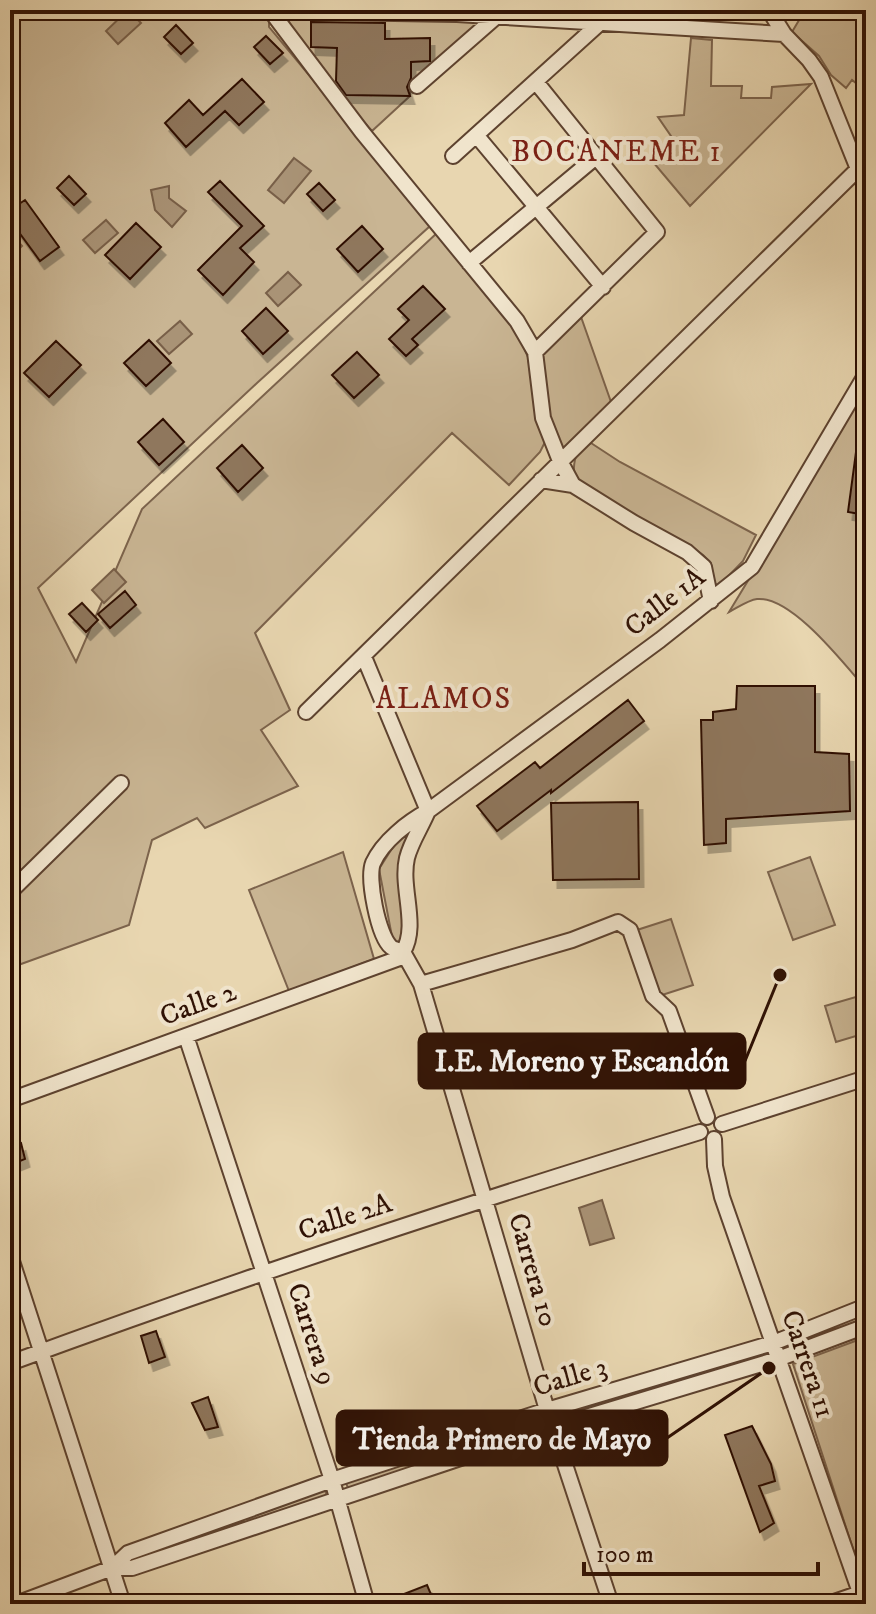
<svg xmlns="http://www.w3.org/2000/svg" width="876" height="1614" viewBox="0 0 876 1614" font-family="'IM FELL DW Pica',serif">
  <defs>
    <filter id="shadow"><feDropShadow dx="4.5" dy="8" stdDeviation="0" flood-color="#0004"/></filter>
  </defs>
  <rect width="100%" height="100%" fill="#e8d6b0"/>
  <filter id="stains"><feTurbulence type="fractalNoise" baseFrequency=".0025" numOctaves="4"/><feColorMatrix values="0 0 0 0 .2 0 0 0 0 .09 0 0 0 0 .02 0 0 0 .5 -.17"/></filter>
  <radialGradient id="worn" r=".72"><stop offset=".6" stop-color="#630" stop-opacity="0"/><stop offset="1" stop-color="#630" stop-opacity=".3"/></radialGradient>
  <!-- green -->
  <path fill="#c9b593" stroke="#7c634c" stroke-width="2" d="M10,10H269V27L387,169L430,226L257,383L38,588L76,662L142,509L438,232L517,333L528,357L536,412L547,438L540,452L509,485L452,433L255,633L290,710L261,730L298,786L205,828L197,818L152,840L129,925L10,968V258L22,246L10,232Z
    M805,10H866V91L852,80L846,88L831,75L819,56L792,32Z
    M289,17L483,20L411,83L410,96L372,131L340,95L289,23Z
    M691,38L712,40L711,86H742L741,98H771L772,87L811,84L690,206L653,162L673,139L658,117L684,115Z
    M580,314L611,402L562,452L549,414L539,355Z
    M866,386V689C844,664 792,596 757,599C748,600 737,608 729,612Z
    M591,443L620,462L756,535L743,561L715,590L711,563L703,555C679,536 584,496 575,475C572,467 575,458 578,450Z
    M418,824L404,855L405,944L394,947L379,869L398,839Z
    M343,852L374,959L289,991L249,890Z
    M810,857L835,925L793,940L768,872Z
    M671,919L693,985L659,996L637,930Z
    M866,994V1033L836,1042L825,1006Z
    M866,1337V1586H865L793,1364Z
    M762,1350L765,1359L563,1421L558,1412Z
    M541,1416L545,1427L349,1490L345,1481Z
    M325,1488L327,1499L127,1571L120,1554Z"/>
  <!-- water -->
  <path fill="#a99376" stroke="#785f48" stroke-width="2" d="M128,10L141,23L118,44L106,31Z
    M294,158L311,171L284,203L268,190Z
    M169,186V198L186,211L172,227L155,210L151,190Z
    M106,220L118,233L95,253L83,240Z
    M288,272L301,285L278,306L266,293Z
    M180,321L192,334L169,354L157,341Z
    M114,569L126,582L104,603L92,590Z
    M602,1200L614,1238L590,1245L579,1208Z"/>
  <!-- building -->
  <path fill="#8f775d" stroke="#2f1104" stroke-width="2" filter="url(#shadow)" d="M311,22L385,23V39L430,38V61L411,62V78L407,87L410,96L346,95L336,81L337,48L311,47Z
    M176,25L193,43L181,54L164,37Z
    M266,36L283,53L270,64L254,47Z
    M242,79L264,102L239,125L225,111L186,147L165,123L189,100L203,115Z
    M69,176L86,194L74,205L57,188Z
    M220,181L264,226L240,248L254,262L223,295L198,270L242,226L208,192Z
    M319,183L335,200L323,211L307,194Z
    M25,200L59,247L40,261L10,220V210Z
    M136,223L161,247L130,279L105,255Z
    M362,226L383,249L358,272L337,249Z
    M423,286L445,309L412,339L418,345L406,356L389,339L409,320L398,309Z
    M266,308L288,331L263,354L242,331Z
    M149,340L171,363L146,386L124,363Z
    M56,341L81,365L49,397L24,373Z
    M357,352L379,375L354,398L332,375Z
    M163,419L184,442L159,465L138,442Z
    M858,437L866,438V515L848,512Z
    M242,445L263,468L238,492L217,468Z
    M125,591L136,605L110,628L98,614Z
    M82,603L98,620L86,632L69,614Z
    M737,686H815V752L849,754L850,811L726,819V843L704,845L701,720H713V712L736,709Z
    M628,700L644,721L551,793V790L497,831L477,806L535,762L540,768Z
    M638,802L639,879L553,880L551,803Z
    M21,1143L25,1159L10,1165V1147Z
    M156,1331L165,1357L149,1363L141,1336Z
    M208,1397L218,1427L205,1430L192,1403Z
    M752,1426L771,1464L775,1481L759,1486L774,1523L760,1532L725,1435Z
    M427,1585L435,1604H381V1603Z"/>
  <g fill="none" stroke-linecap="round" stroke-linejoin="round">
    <!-- minor casing -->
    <g stroke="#5d422f" stroke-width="18">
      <path id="minor" d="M270,10L362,132L517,321L535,352L543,418L560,461L573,485
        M769,10L784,34L809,60L821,77L866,189
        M270,11L457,14L784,34
        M417,86L497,16
        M477,136L603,287
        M453,156L601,22
        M469,263L596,157
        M535,352L657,232L536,82
        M541,480L573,485L634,523L687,552L704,567L711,601
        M364,657L428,811
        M306,712L857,170
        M10,892L121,783
        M403,952C419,925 400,888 407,858C411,842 422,826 428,811
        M421,984L572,940L618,922L630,930L653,996L669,1011L707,1117
        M186,1036L332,1480L367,1604
        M10,1100L405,956
        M722,1124L866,1078
        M714,1139L715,1166L722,1197L864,1604
        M10,1255L123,1604
        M10,1363C238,1279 468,1203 700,1132
        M112,1568H132L553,1427L778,1359L866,1326
        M16,1604L112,1568L128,1553L332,1480L547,1410L773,1343L866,1306
        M611,1604L547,1410L421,984L403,952C401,951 393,949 391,947C378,936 367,878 373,863C383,841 408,822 428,811L660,640L752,567L866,374
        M828,1604L866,1591"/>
    </g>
    <!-- minor -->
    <use href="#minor" stroke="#f0e4cc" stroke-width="14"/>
  </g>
  <g text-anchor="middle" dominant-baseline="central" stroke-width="8" stroke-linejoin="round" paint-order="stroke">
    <!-- street labels -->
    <g font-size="28" fill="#2f1104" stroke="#f0e4cc">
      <text transform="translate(665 602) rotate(-38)">Calle 1A</text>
      <text transform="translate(198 1004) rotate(-20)">Calle 2</text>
      <text transform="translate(345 1217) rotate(-18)">Calle 2A</text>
      <text transform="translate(533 1270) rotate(74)">Carrera 10</text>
      <text transform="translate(312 1334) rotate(72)">Carrera 9</text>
      <text transform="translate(808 1364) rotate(71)">Carrera 11</text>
      <text transform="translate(570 1377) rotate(-17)">Calle 3</text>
    </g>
    <!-- neighbourhood labels -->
    <g font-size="30" letter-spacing="2" fill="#7a1f14" stroke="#f0e4cc">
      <text x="617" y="152">BOCANEME 1</text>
      <text x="444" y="699">ALAMOS</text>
    </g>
  </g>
  <!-- callouts -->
  <path fill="none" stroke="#2f1104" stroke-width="3" d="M780 975L745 1061M769 1368L667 1438"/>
  <g fill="#2f1104" stroke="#f0e4cc" stroke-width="3">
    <circle cx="780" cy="975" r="8"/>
    <circle cx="769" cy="1368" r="8"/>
  </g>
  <g fill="#2f1104" stroke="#2f1104" stroke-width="3">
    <rect x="419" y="1034" width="326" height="54" rx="8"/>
    <rect x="337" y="1411" width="330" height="54" rx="8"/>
  </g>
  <g font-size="30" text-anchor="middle" font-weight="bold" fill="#fff">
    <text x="582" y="1071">I.E. Moreno y Escandón</text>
    <text x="502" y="1449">Tienda Primero de Mayo</text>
  </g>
  <!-- margin -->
  <rect width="876" height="1614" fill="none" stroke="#e8d6b0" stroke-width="40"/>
  <rect x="12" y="12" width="852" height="1590" fill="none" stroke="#2f1104" stroke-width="4"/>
  <rect x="20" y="20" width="836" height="1574" fill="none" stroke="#2f1104" stroke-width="2"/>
  <!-- scale -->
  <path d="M584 1562v12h234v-12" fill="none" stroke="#2f1104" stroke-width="4"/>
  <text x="596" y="1562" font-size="24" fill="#2f1104" stroke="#f0e4cc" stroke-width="6" paint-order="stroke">100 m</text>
  <rect width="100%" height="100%" filter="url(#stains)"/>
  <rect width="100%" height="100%" fill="url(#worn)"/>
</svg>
